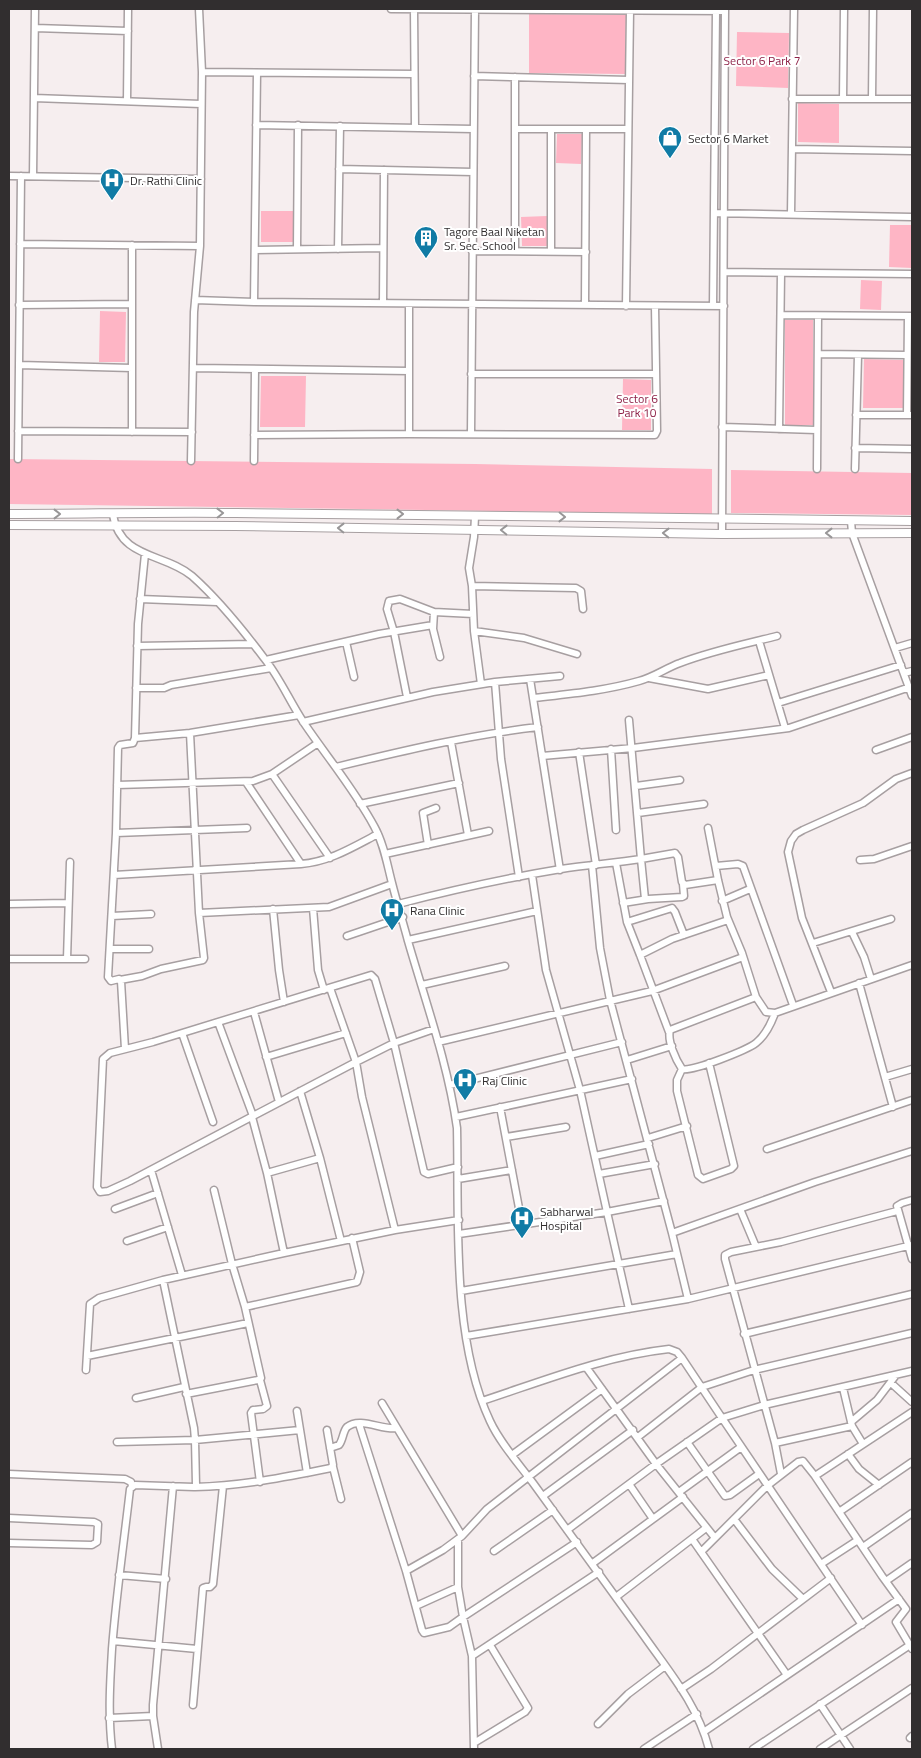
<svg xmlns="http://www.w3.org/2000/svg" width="921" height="1758" viewBox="0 0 921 1758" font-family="'Titillium Web',sans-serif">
  <rect width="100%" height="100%" fill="#f6eeef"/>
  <!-- green -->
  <path fill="#feb5c5" d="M529,14L626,15L625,74L529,73Z
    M737,32L789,33L788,88L736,86Z
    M798,103L839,104V143L798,142Z
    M557,134H582L581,164L556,163Z
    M261,211H293V242H261Z
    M547,216V246H522L521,217Z
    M890,225H912V268L889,267Z
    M861,280L882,281L881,310L860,309Z
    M100,311L126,312L125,362H99Z
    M785,320H813V425H785Z
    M864,359L903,360V408H863Z
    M261,376H306L305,427H260Z
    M623,379L651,380V430H622Z
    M9,459L475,464L712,469V514L9,504Z
    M731,470L912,473V515L731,513Z"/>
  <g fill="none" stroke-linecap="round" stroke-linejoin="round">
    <!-- minor casing -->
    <g stroke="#a79fa1" stroke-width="9">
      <path id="minor" d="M391,9L725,11
        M414,9L415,128
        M35,28L128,31
        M202,72L414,74
        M474,76L629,80
        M515,77V251
        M34,98L201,104
        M872,98L873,9
        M792,99H912
        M843,99L844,9
        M127,101L128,9
        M256,125L473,129
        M515,129H628
        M792,149L912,151
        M339,169L473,172
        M9,176L201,179
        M33,176L35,9
        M714,213L912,217
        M791,214L794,9
        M20,244L200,246
        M132,245V432
        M297,249L298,125
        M338,249L340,126
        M255,250L383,248
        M472,251L586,252
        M551,251V129
        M724,272L912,274
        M195,300L254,302L724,306
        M254,302L257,73
        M383,303L384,170
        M409,304V434
        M19,305L132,304
        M585,305L586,129
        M626,306L630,11
        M713,306L716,11
        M781,315L912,316
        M818,354L907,355
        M19,365L132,368
        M193,368L409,371
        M471,374H656
        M856,415H912
        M907,415L908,316
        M722,427L816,430
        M779,429L781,273
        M18,431L192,432
        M471,434L475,9
        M254,435L409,434L655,435L657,431L655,306
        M855,448L912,449
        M18,459L21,176
        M191,461L194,312L200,246L202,72L199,9
        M254,461L255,369
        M817,469L818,316
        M855,469L858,355
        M113,515C120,559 165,553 192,576C219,600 243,630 264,658C280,678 290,702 304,723C327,757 354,789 374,826C384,844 387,864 392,883C397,903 403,922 408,941C426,1003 448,1064 457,1128C459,1219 451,1338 490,1421C500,1443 519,1464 533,1483C570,1534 607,1585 644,1636C670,1673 697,1704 709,1749
        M475,516L474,537L469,568L472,586L474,631L481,684
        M851,521L852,533L912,696
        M722,534L725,9
        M472,586L576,588L581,591L583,609
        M140,599L217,602
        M434,612L433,629L440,657
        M474,631L524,638L577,654
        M759,641L785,728
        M346,642L354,677
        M137,646L253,644
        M895,648L912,643
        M266,660L379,634L433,625
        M904,673L912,671
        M649,678L708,689L769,675
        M530,679L560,870
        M495,682L501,759L519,877
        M136,688H164L171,685L271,668
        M407,697L394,632L387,609L389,601L400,599L434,612L473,614
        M533,698C568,694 604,691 639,681C654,677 666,668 680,663C711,651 745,644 777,636
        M778,703L901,665
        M629,720L641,859L675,853L678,857L682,882L685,885L718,880
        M303,722L433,692L495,682L560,676
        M190,733L199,913L329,907L392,884
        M135,738L190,733L299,715
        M451,742L468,835
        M611,749L616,830
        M876,750L912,737
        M579,752L596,865
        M542,756L633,748L789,728L910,687
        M336,767C402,751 469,735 538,727
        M272,774L330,858
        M246,782L301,864C329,862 353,847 378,834
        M117,785L253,781L272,774L318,743
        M636,786L680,780
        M360,804L459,783
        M638,813L704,804
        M708,828L718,880L727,917L742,953L756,997L766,1012L775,1013L912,965
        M116,833L247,828
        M428,845L423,813L436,808
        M385,854L489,831
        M860,860L874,859L912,846
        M616,863L627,922L640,955
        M592,865L600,948L610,1000L672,1233L815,1182L912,1151
        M716,866L738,864L743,866L793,1005
        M114,875L301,864
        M532,875L546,970L580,1090L607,1212L664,1201
        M722,901L750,889
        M623,903L648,899L682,897L684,896L683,884
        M9,904L68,903
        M398,904C452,890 506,878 561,869C587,865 614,863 641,859L645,899
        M313,908L318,970L324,990
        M273,909L279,970L284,1002
        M112,916L151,914
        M627,922L672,908L675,912L684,935
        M852,932L864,957L871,979
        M347,936L403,917
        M408,940L537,911
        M813,943L891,919
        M110,949H149
        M9,959H85
        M67,959L70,862
        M120,980L142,976L161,969L203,960L204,958L199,913
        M859,983L893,1107
        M422,985L505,966
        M831,992L802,918L788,852L791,841L796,834L803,830L863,803L896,779L912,773
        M756,997L670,1030C667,1041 676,1060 682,1069C692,1072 747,1050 756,1043C766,1035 771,1024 775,1013
        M254,1012L279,1102
        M218,1022L253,1116L130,1181L108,1191L100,1192L97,1187L103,1059L110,1053L153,1042L371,975L375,979L394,1043L356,1062L330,988
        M434,1029L394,1043L424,1172L428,1174L458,1167
        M669,1032L640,955L672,939L728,920
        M182,1033L213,1122
        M438,1042L652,991L743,957
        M125,1049L121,981L119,979L111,981L108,977L116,833L118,748L120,745L133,743L135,738L138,624L145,554
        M266,1057L346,1033
        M627,1060L672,1046
        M682,1069L677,1080V1091L698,1175L703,1179L731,1169L734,1166L709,1063
        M885,1077L912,1069
        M450,1085L622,1042
        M500,1107L522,1224
        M253,1116L356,1062L362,1097L395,1230
        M252,1117L267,1173L320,1158L300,1091
        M456,1117L632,1079
        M506,1137L566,1127
        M648,1138L687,1126
        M767,1149L912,1100
        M595,1156L649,1144
        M320,1158L341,1241
        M151,1170L182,1275
        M267,1173L284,1253L395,1230L459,1220
        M599,1174L655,1164
        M458,1179L512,1170
        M912,1200L902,1203L897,1206L912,1259
        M115,1209L158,1193
        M740,1209L756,1247
        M672,1233L688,1299L912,1245
        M459,1234L607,1212L629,1309
        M127,1241L168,1227
        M461,1291L677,1254
        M245,1307L357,1282L360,1272L352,1238
        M744,1334L912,1294
        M466,1336L688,1299
        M87,1356L248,1323
        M586,1367L656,1464L715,1538
        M86,1370L90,1304L99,1298L163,1280
        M891,1383L912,1402
        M843,1388L852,1426L863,1444
        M186,1394L258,1380L261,1378L245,1307L232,1264L214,1190
        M136,1398L184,1387
        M482,1401C543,1381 605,1356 669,1349L677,1352L682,1358L722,1418L764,1405L912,1371
        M382,1403L462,1536
        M297,1411L307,1473
        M851,1422L877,1400L896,1375
        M359,1424L406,1571L422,1630L424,1633L449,1627L463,1617L577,1542
        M852,1426L775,1443L725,1259V1255L731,1252L781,1242L897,1211
        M638,1437L702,1387L754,1370L912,1333
        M117,1442L195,1440L300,1430
        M687,1442L725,1496L730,1495L759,1474
        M775,1443L781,1474
        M330,1448L339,1445C343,1440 343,1431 347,1427C360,1416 383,1431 397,1428
        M848,1454L859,1469L879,1485
        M512,1455L602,1389
        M333,1467L341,1499
        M9,1474L125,1479L131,1482L132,1486
        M815,1476L912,1412
        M260,1482L251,1413L253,1410L263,1409L267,1406L260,1380
        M629,1484L653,1519
        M195,1487C241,1486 286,1477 331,1468L333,1465L327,1430
        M679,1492L741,1447
        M543,1496L633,1430
        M839,1512L912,1462
        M9,1518L94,1522L98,1524L97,1542L92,1545L9,1543
        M734,1519L772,1569L803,1599
        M567,1530L656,1464L722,1418L862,1625
        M458,1539V1587L463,1617L472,1656L474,1749
        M692,1539L787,1675
        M863,1547L912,1513
        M494,1551L553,1510
        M701,1552L767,1486L798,1462L803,1461L815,1476L882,1576L906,1609L896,1622L912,1649
        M593,1563L683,1497
        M821,1564L858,1540
        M406,1571L443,1550L462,1536L487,1509L682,1358
        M119,1575L166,1579
        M886,1581L912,1563
        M616,1597L706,1528
        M416,1606L458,1587
        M113,1641L197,1649
        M472,1656L599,1572
        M681,1689L711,1669L831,1578
        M820,1704L850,1749
        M193,1705L203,1588L206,1587H210L213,1584L223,1486
        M109,1718L153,1716
        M598,1724L628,1694L665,1666
        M705,1731L899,1599
        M910,1738L912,1736
        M474,1743L525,1712L528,1708L490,1645
        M112,1749C108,1716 110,1683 112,1649C116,1596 124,1542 130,1489L135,1485L194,1487L196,1485L195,1440L194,1428L163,1280L284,1253
        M158,1749L153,1716V1705L173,1486
        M644,1749L697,1714
        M753,1749L910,1645
        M820,1749L912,1688"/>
    </g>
    <!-- tertiary casing -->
    <g stroke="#a79fa1" stroke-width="10">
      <path id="tertiary" d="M9,514C84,514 160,512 236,513C461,514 687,519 912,521
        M9,525L235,526L722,534L912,533"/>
    </g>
    <!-- minor -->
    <use href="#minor" stroke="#fff" stroke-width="6"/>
    <!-- tertiary -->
    <use href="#tertiary" stroke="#fff" stroke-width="8"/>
  </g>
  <!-- one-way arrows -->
  <defs><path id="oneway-chevron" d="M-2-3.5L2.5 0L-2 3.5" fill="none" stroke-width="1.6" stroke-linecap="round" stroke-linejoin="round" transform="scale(1.25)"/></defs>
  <g stroke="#989697">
    <use href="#oneway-chevron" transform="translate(220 513) rotate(-1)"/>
    <use href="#oneway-chevron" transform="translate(57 514)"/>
    <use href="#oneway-chevron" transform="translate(400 514)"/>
    <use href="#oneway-chevron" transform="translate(562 517) rotate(1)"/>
    <use href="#oneway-chevron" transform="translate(341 528) rotate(-179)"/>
    <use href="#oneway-chevron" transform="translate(504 530) rotate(-179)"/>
    <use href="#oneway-chevron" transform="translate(666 533) rotate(-179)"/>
    <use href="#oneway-chevron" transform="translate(829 533) rotate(-180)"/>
  </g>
  <!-- icons -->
  <defs>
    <g id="shop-pin" transform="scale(1.25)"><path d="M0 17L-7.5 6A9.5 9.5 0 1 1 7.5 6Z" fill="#107ba5" stroke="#fff"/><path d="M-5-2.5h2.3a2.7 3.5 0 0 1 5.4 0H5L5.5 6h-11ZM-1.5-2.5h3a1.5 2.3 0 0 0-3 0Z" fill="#fff"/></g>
    <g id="hospital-pin" transform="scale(1.25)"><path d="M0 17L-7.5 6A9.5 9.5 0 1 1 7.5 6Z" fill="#107ba5" stroke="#fff"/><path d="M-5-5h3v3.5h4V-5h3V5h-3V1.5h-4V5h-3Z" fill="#fff"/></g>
    <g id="building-pin" transform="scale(1.25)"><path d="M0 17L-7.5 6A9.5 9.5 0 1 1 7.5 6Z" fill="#107ba5" stroke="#fff"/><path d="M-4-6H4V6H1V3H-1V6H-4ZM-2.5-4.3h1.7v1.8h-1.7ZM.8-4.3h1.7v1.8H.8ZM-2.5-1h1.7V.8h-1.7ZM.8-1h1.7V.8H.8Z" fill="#fff"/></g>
  </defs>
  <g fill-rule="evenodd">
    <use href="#shop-pin" x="670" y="138"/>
    <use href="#hospital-pin" x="112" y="180"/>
    <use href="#building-pin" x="426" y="238"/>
    <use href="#hospital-pin" x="392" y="910"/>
    <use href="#hospital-pin" x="465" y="1080"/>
    <use href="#hospital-pin" x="522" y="1218"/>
  </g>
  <g text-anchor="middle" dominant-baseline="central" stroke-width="4" stroke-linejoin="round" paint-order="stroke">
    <!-- park labels -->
    <g font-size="12" fill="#8d2147" stroke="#fff">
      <text x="762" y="60">Sector 6 Park 7</text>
      <text x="637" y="398">Sector 6<tspan x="637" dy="14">Park 10</tspan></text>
    </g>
    <!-- poi labels -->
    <g font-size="12" fill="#312e2f" stroke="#fff" text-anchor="start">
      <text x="688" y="138">Sector 6 Market</text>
      <text x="130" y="180">Dr. Rathi Clinic</text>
      <text x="444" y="231">Tagore Baal Niketan<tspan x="444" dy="14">Sr. Sec. School</tspan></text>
      <text x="410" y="910">Rana Clinic</text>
      <text x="482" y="1080">Raj Clinic</text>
      <text x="540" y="1211">Sabharwal<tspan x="540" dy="14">Hospital</tspan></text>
    </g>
  </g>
  <!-- border -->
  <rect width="921" height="1758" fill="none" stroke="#312e2f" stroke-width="20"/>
</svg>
